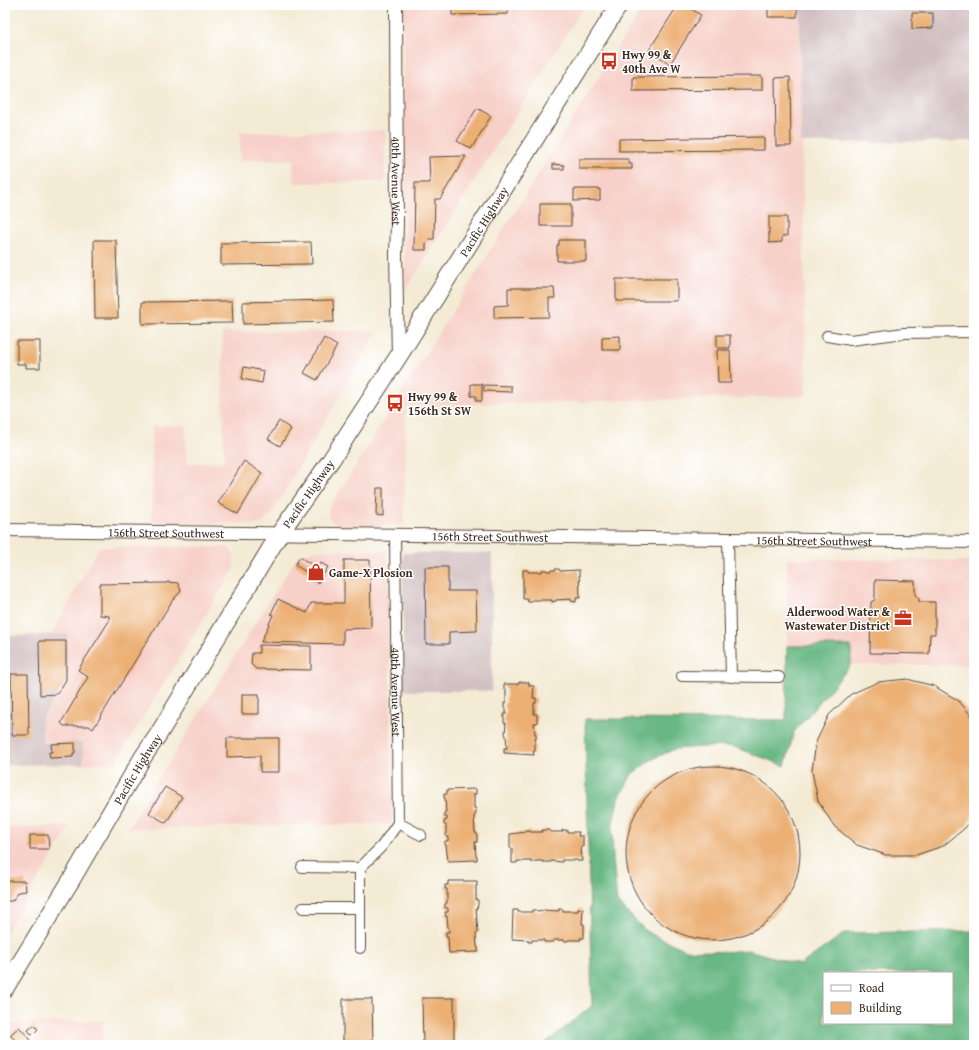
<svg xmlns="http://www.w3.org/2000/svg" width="979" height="1050" viewBox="0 0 979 1050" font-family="'Gentium Book Plus',serif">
  <rect width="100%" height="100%" fill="#fff"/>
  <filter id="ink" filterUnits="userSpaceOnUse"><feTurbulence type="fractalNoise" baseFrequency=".025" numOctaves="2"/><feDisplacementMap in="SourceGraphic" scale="8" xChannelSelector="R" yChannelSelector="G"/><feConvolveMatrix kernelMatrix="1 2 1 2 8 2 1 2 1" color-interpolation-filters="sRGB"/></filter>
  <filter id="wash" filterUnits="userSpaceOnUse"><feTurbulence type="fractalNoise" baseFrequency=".012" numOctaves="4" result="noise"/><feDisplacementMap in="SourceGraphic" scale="16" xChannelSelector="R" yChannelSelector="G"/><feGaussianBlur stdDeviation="0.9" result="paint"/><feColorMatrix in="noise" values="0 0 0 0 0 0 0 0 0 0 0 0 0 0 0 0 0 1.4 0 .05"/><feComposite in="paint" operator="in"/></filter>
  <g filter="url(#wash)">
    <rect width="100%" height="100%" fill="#f4ebd5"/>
    <!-- built -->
    <path fill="#f7d1c9" d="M403,5H585L405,291Z
      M644,5H800L806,396L406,406L404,524L339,528L329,518V508Z
      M385,130V182L294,183L293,160H240V132Z
      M377,331L271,515L261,524L152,522V426L186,425L187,463L224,462L222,332Z
      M99,547H228L234,555V569L115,763L83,764L82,742L42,743V719L68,678L67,634L51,635Z
      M318,550L387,551L393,824L298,825L127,829L298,555Z
      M787,558L974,561V665H851L850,646H787Z
      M71,826L5,934V828Z
      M103,1020V1045H5V1024Z"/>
    <!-- industrial -->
    <path fill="#d2bfc1" d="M800,5H974V141L801,143Z
      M403,553H492V691H403Z
      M67,634L68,678L42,718V743L83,742V764L5,765V636Z"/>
    <!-- forest -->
    <path fill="#69b884" stroke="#527151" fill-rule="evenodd" d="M787,646H851V665L794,732L785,766L732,746L702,747L675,749L651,760L632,774L618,800L612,827L613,858L617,902L647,932L686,950L723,952L748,950L800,965L845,933L974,931V1045H543L592,1006L585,719L786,720ZM824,973H952V1023H824Z"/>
    <g id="blocks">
      <!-- building -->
      <path fill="#ecb075" d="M452,5H508V14L452,15Z
        M678,5H685L701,15L670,64L649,50Z
        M768,5H797V17H768Z
        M912,13H933V28L912,29Z
        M762,76V90L633,91V77Z
        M790,77L791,146H776L775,78Z
        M477,108L491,116L471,149L457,141Z
        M764,137V150L619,151V139Z
        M466,156L440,199H435L434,239H429L426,243V250H414L415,183H430L429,157Z
        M579,159H629V164H632V169H579Z
        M553,164L564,165V169H553Z
        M574,189H600V200L574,201Z
        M540,204H571V226H540Z
        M769,217H787V236H782V242L769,243Z
        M94,240H116L118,318H95Z
        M559,240H586V261H557V245H559Z
        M311,242L312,264L221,265V243Z
        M616,279H677V301H616Z
        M508,288H554L555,298H549V317L494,318V306L508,305Z
        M333,300L334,322L243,324V302Z
        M232,301L233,323L142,324V302Z
        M717,335H730V348H717Z
        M620,336V350H602V337Z
        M324,338L337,346L317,380L304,373Z
        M17,341H40V368H26V364H17Z
        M717,350H730L731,383H718Z
        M244,367L264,371L262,383L242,379Z
        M471,384H482V401H476V396H471Z
        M484,385L511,386V392L484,391Z
        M279,421L291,429L280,446L268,439Z
        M244,461L262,473L238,514L218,503Z
        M377,488H383V516L376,515Z
        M300,557L317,568L321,563L328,567L318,583L310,577L311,575L295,565Z
        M344,560H370L371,628L343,629V644L261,642L273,615L271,614L278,599L307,613L311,603H344Z
        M425,567H448V591H476L477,631L449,632V644H426Z
        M555,569H559L560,571L579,570L580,598H576V602L571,601V599L556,600V601L552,602V600H532V602H528L527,599H523V570H528V572H542V570H547V571H551V570H555Z
        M875,580L915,581V595L919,599V602H935V634H930L929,654L870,653L871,602L875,600Z
        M167,582L178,583L181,591L172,601L93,729L89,726H64L61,723L88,677L78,670L109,621V616L100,615V584L167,583Z
        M39,641H66V680L57,694L40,695Z
        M259,645L311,646V670L256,669L251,664L252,653H259Z
        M11,674H28L29,735H12Z
        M907,679L934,686L959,701L974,719V815L965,828L943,846L916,855H886L857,845L834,826L818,801L812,771L816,742L829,715L851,694L878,682Z
        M519,682H529V686H534L533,698H536V703H534V714H537V723H534L535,734H536V739H535V751H533L534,755L504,753V748H507L506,735L505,734L506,723H504V714H506V708H504V703H506V689H504V684H518Z
        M242,694H259V714H242Z
        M227,738H279V772H260V756L227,757Z
        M75,743V753H73V757L50,758L49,752H52L51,744Z
        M626 853a87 87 0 1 1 174 0a87 87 0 1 1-174 0Z
        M165,787L182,797L166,823L149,813Z
        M476,789V794H474V808H476V813L474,817L475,833H477V842H475L476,856H477V860L448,861L446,845H445V841H448V837H446V825H444V821L447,820V817H444V813L446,812L445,798H444V794H447V790Z
        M542,830H550V832H562V830H567V832H579L578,836H583V847H581L582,861H577V860H562V862L551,861V862H543V861H535V862H531V861H517V863H512V848H510V834L526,832V831H530V832H542Z
        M30,835H48L49,849H30Z
        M5,881H25L26,891L19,892L12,901H5Z
        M448,881H477V886H476V900H478V905L477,908H476L478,933H476L477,947H478V952L449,953L448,937H446V932H449V928H448L447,916L446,917L445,912H448V908H445V904L447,903V889H445V885H448Z
        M559,909H563V911H578V909H583L582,924H584V938H580L581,940H568V941H564V940H553V942H544V940H532V942H528V940L512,939L513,910H518V912H532V910H536L537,912L543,911V910L559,911Z
        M422,998H454V1045H423Z
        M343,999H372L373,1045H343Z
        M34,1025L38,1029L32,1035L28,1030Z
        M19,1027L30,1039L24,1045H20L10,1035Z"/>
    </g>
  </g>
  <g filter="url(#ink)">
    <use href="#blocks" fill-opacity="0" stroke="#574739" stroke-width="1"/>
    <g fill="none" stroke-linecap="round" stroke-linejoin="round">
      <!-- minor casing -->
      <g stroke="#574739" stroke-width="12">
        <g id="minor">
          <path d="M827,336L851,340L904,333L974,332"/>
          <path id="s1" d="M395,534L398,823L421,835"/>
          <path d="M728,539L731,677"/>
          <path d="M682,676L779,677"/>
          <path d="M302,867L360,868"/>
          <path d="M303,908H360"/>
          <path d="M360,948V868L382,846L398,823"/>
        </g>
      </g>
      <!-- tertiary casing -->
      <g stroke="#574739" stroke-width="14">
        <g id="tertiary">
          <path id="s2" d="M396,5L397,224L396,254L398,357"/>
          <path id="s3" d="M5,530L974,542"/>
        </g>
      </g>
      <!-- trunk casing -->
      <g stroke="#574739" stroke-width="19">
        <g id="trunk">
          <path id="s4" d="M5,988L73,877L143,757L158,735L280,533L331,460L398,357L619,5"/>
        </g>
      </g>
      <!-- minor -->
      <use href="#minor" stroke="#fff" stroke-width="10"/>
      <!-- tertiary -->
      <use href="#tertiary" stroke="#fff" stroke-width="12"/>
      <!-- trunk -->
      <use href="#trunk" stroke="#fff" stroke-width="17"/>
    </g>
  </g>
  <!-- icons -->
  <defs>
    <g id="bus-bare" transform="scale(1.38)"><path d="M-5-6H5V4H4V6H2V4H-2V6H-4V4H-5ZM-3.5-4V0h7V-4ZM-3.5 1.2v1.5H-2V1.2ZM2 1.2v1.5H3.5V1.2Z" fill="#c8321e" stroke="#fff" stroke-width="2.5" paint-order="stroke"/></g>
    <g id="shop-bare" transform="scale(1.38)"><path d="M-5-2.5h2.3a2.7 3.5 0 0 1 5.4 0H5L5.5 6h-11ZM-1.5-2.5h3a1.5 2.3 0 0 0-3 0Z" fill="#c8321e" stroke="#fff" stroke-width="2.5" paint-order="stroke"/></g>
    <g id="office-bare" transform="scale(1.38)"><path d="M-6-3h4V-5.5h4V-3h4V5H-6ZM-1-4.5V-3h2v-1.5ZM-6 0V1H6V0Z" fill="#c8321e" stroke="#fff" stroke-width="2.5" paint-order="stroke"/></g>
  </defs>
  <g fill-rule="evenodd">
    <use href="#bus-bare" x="609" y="61"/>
    <use href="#bus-bare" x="395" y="403"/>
    <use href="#shop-bare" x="316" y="572"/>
    <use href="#office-bare" x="903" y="618"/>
  </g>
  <g text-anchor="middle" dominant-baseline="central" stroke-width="3" stroke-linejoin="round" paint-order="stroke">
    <!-- poi labels -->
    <g font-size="12" font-weight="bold" fill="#3b2a1e" stroke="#fff" text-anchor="start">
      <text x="622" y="54">Hwy 99 &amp;<tspan x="622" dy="14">40th Ave W</tspan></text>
      <text x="408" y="396">Hwy 99 &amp;<tspan x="408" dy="14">156th St SW</tspan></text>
      <text x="329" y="572">Game-X Plosion</text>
      <text x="890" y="611" text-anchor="end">Alderwood Water &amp;<tspan x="890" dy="14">Wastewater District</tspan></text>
    </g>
    <!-- street labels -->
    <g font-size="12" fill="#3b2a1e" stroke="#fff">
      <text stroke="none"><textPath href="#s2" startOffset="176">40th Avenue West</textPath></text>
      <text stroke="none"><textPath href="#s4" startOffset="904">Pacific Highway</textPath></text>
      <text stroke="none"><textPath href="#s4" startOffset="580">Pacific Highway</textPath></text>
      <text stroke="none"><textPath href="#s3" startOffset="161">156th Street Southwest</textPath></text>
      <text stroke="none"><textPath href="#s3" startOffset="485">156th Street Southwest</textPath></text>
      <text stroke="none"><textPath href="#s3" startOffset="809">156th Street Southwest</textPath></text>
      <text stroke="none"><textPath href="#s1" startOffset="158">40th Avenue West</textPath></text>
      <text stroke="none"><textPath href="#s4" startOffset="256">Pacific Highway</textPath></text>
    </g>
  </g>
  <!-- margin -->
  <rect width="979" height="1050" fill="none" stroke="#fff" stroke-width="20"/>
  <!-- legend -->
  <rect x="823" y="972" width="130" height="52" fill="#ffffff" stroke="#b1aaa5"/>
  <rect x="831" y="985" width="20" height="6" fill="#ffffff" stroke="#b1aaa5"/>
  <text x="859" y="992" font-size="12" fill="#3b2a1e">Road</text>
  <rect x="831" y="1002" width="20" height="12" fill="#ecb075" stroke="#b1aaa5"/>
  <text x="859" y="1012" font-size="12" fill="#3b2a1e">Building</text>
</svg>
